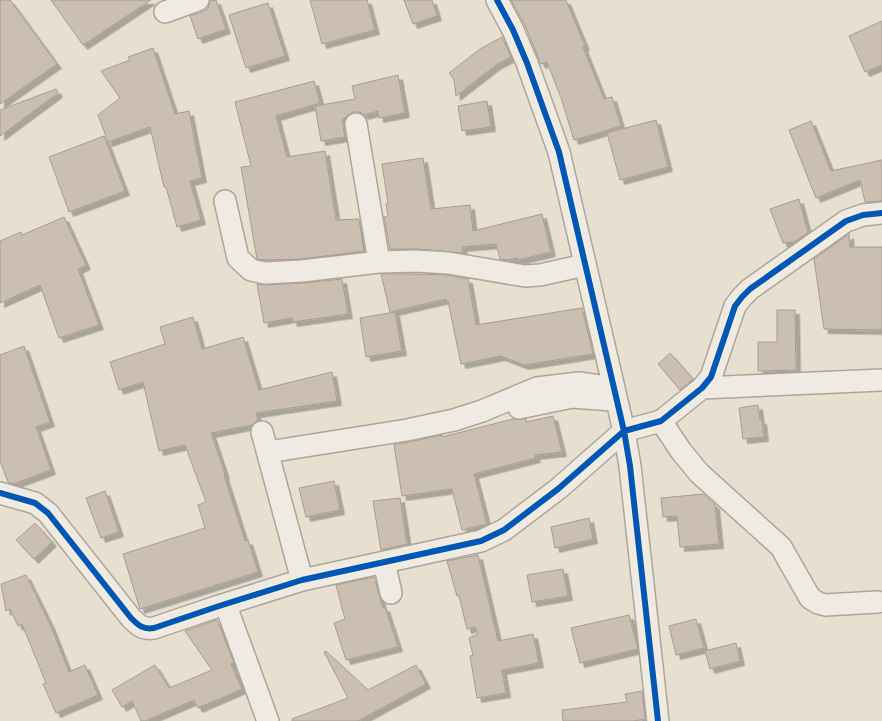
<svg xmlns="http://www.w3.org/2000/svg" width="882" height="721" viewBox="0 0 882 721" font-family="'Noto Serif',serif">
  <defs>
    <filter id="shadow"><feDropShadow dx="4.5" dy="4.5" stdDeviation="0" flood-color="#0004"/></filter>
  </defs>
  <rect width="100%" height="100%" fill="#e7e0d1"/>
  <!-- building -->
  <path fill="#cbbfb2" stroke="#a89c90" filter="url(#shadow)" d="M0,0H10L57,64L0,104Z
    M51,0H151L83,45Z
    M216,0L226,29L198,39L190,16L203,12L208,8L210,1Z
    M310,0H367L375,30L322,44Z
    M404,0H432L437,16L413,24Z
    M511,0H566L585,46L583,47L604,99L612,97L621,126L574,140L561,98L547,62L541,64L525,25Z
    M268,3L285,56L246,68L229,15Z
    M882,21V65L865,72L849,36Z
    M502,37L511,57L496,65L456,96L454,80L449,73L480,49Z
    M153,48L175,114L189,111L202,178L190,181L201,220L177,227L166,187H164L150,127L108,142L98,115L120,98L101,71L130,60L128,57Z
    M398,75L405,113L379,118L378,111L364,115L360,112H353L342,120L345,137L321,141L315,106L355,99L352,86Z
    M314,81L320,103L276,116L287,157L325,151L336,220L359,219L364,251L301,259L266,260L257,259L241,167L251,166L235,102Z
    M56,89L58,93L0,136V110Z
    M487,101L491,127L462,131L458,106Z
    M656,120L668,167L620,180L607,133Z
    M811,121L831,171L882,160V201L865,202L860,180L816,198L789,130Z
    M104,136L125,191L69,212L49,157Z
    M423,158L431,209L470,205L473,231L542,214L551,252L518,260V258L508,260L500,259L496,244L462,247L463,253L417,249H390L384,217L388,216L386,204H388L382,164Z
    M799,199L808,233L794,242L783,243L770,209Z
    M64,217L86,265L78,269L99,325L59,338L40,285L0,303V241L21,232L22,235Z
    M849,234L850,247H882V330L824,329L814,259Z
    M381,274H416L447,275L468,279L476,325L582,308L593,354L524,365L501,356L461,364L448,301H446V299L390,312Z
    M342,279L348,314L293,322L292,318L264,323L257,284L266,285L303,283Z
    M777,310H795L796,370L758,371V342H777Z
    M395,312L402,351L366,357L360,318Z
    M193,317L202,349L243,337L259,390L332,372L337,401L256,413L258,420L252,425L211,433L225,474L224,475L245,541L248,540L258,572L140,609L123,554L205,528L198,505L206,502L185,445L159,451L143,382L119,390L110,362L165,344L160,327Z
    M24,346L50,422L36,427L51,470L13,484L8,482L0,461V355Z
    M670,353L693,379L680,390L658,364Z
    M758,405L760,420H762L764,437L743,439L739,408Z
    M553,416L562,452L535,455L536,458L474,474L487,524L462,530L452,489L402,496L394,445L442,435V437L513,419H526V422Z
    M334,481L340,510L306,517L299,488Z
    M105,491L119,532L101,538L86,498Z
    M703,494L715,505L719,544L680,547L677,516L663,517L661,498Z
    M400,498L407,544L381,550L373,501Z
    M589,518L593,539L555,548L551,527Z
    M35,523L52,542L34,559L16,540Z
    M478,555L498,641L533,634L539,663L502,670L506,693L477,698L470,656L473,655L469,638L478,634L475,627L467,629L459,596H457L447,561Z
    M563,569L568,596L532,602L527,575Z
    M26,575L50,624L69,672L85,665L98,695L56,713L43,684L46,683L22,624L18,626L10,609L6,611L1,584Z
    M374,577L383,608L385,607L398,647L346,660L334,623L345,619L336,585Z
    M629,615L638,649L580,663L571,628Z
    M696,619L704,648L676,655L669,626Z
    M217,620L234,663L231,664L242,689L198,708L194,700L145,721H141L132,701L122,707L112,690L155,665L169,688L212,670L185,631Z
    M736,643L740,661L710,669L705,651Z
    M326,651L368,690L416,665L426,684L358,721H292V719L348,698L324,652Z
    M642,691L645,719L633,721H563L562,710L627,702L625,694Z"/>
  <g fill="none" stroke-linecap="round" stroke-linejoin="round">
    <!-- street casing -->
    <g stroke="#ada599" stroke-width="24">
      <path id="street" d="M497,0L513,30L527,63L559,152L624,431L630,466L658,721
        M165,12L198,0
        M356,124L379,262
        M225,201L238,258L251,270L265,273L302,271L379,262L416,261L448,263L525,276L540,275L585,265
        M702,388L882,380
        M519,408L572,397L612,400
        M661,421L681,451L699,473L781,547L810,598L818,603L825,605L878,602
        M262,432L302,580
        M268,452L407,430L454,420L482,411L537,388L579,383L614,388
        M0,493L35,503L48,513L131,618C138,625 143,630 154,628L216,607L302,580L481,541L504,530L558,489L624,431L661,421L702,388L711,377L735,306L742,297L750,289L846,221L863,215L882,213
        M384,562L391,593
        M222,606L227,608L229,614L268,721"/>
    </g>
    <!-- street -->
    <use href="#street" stroke="#efebe3" stroke-width="21"/>
    <!-- cycleway casing -->
    <g stroke="#f7eed8" stroke-width="9">
      <path id="cycleway" d="M497,0L513,30L527,63L559,152L624,431L630,466L658,721
        M0,493L35,503L48,513L131,618C138,625 143,630 154,628L216,607L302,580L481,541L504,530L558,489L624,431L661,421L702,388L711,377L735,306L742,297L750,289L846,221L863,215L882,213"/>
    </g>
    <!-- cycleway -->
    <use href="#cycleway" stroke="#0057b8" stroke-width="6"/>
  </g>
</svg>
